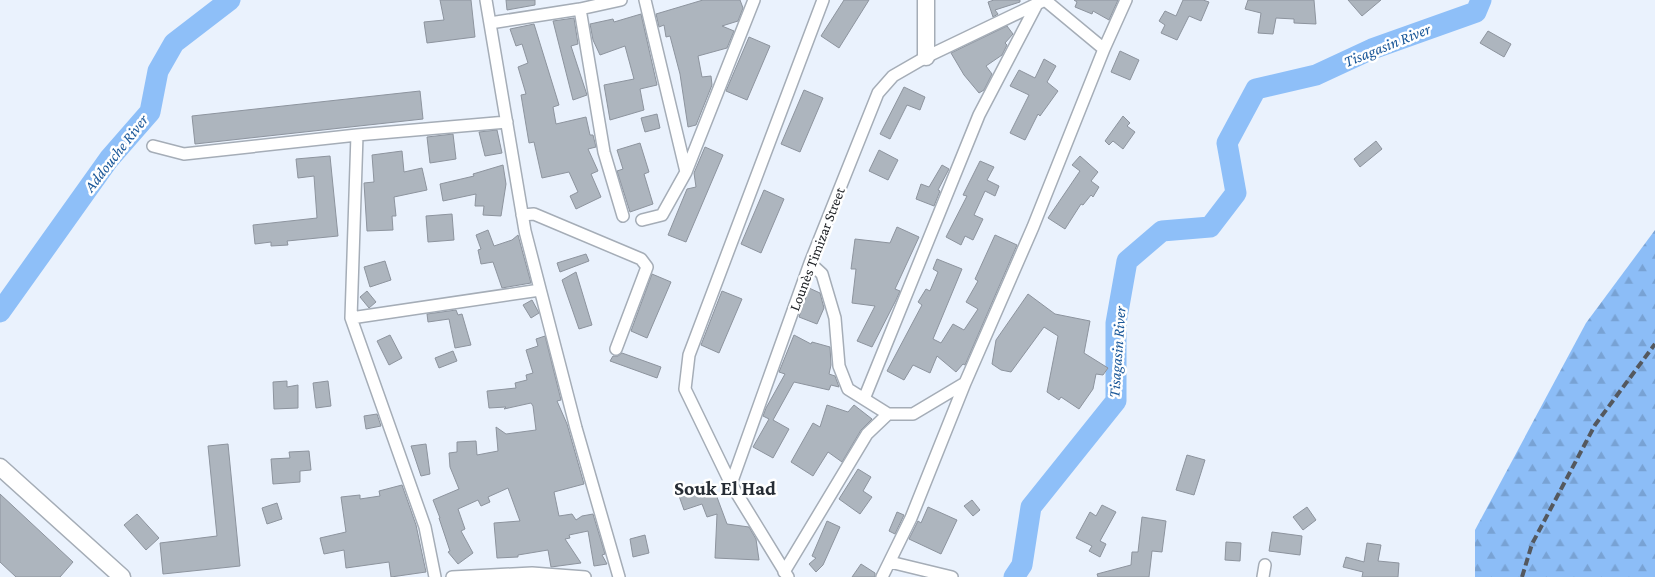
<svg xmlns="http://www.w3.org/2000/svg" width="1655" height="577" viewBox="0 0 1655 577" font-family="'Crimson Pro',serif">
  <defs>
    <pattern id="forest-firs" width="22" height="20" patternUnits="userSpaceOnUse" patternTransform="scale(1.25)"><rect width="22" height="20" fill="#8cbdf7"/><path d="M5 1l3.5 6h-7zM16 11l3.5 6h-7z" fill="#78a2d4"/></pattern>
  </defs>
  <rect width="100%" height="100%" fill="#eaf2fd"/>
  <!-- forest -->
  <path fill="url(#forest-firs)" d="M1655,230V577H1475V530L1586,323Z"/>
  <g fill="none" stroke-linecap="round" stroke-linejoin="round">
    <!-- river -->
    <path stroke="#8ebff8" stroke-width="21" d="M0,312L109,159L150,112L158,71L174,43L230,0
      M1014,577L1022,565L1031,507L1116,401V323L1127,261L1162,231L1210,227L1236,193L1227,143L1256,89L1316,75L1372,49L1476,12L1481,0"/>
  </g>
  <!-- building -->
  <path fill="#adb5be" stroke="#8d949e" d="M440,0H471L475,37L427,43L424,22L444,20Z
    M506,0H535V5L507,10Z
    M703,0H740L743,8L738,21L722,26L734,31L727,48L698,56L702,77L711,76L712,85L696,125L688,127L680,74L670,36L666,37L664,25L659,27L656,14Z
    M844,0H869L839,48L821,36Z
    M994,0H1020V2L995,10L998,14L993,17L988,2Z
    M1074,0H1118L1109,20L1093,11L1092,14L1075,7L1077,2Z
    M1183,0H1203L1209,2L1201,21L1189,16L1177,40L1161,33L1165,25L1159,21L1165,11L1176,16Z
    M1248,0H1314L1316,24L1294,23V19L1276,18L1273,34L1258,33L1261,13L1245,9Z
    M1348,0H1381L1362,16Z
    M641,14L657,85L640,89L644,110L610,120L604,85L634,79L625,46L600,55L593,40L590,24L613,19L614,22Z
    M574,18L578,44L571,46L587,95L573,100L553,21Z
    M534,24L559,105L553,107L556,124L586,117L590,135H593L596,147L588,149L598,171L591,174L601,197L576,209L570,196L578,192L569,172L542,178L534,142L529,143L521,95L526,94L518,67L528,63L522,44L516,46L510,29Z
    M1007,26L1013,34L1005,43L1007,45L1002,55L986,66L992,74L984,90L979,93L964,75L951,53Z
    M1488,31L1511,44L1504,57L1480,43Z
    M749,37L770,46L747,100L726,91Z
    M1120,51L1139,60L1130,80L1111,72Z
    M1044,59L1056,66L1047,82L1058,91L1040,116L1038,114L1025,140L1010,133L1029,95L1010,86L1019,70L1035,78Z
    M904,87L925,97L920,110L907,105L890,139L880,134Z
    M804,90L823,98L800,152L781,144Z
    M420,91L423,119L195,144L192,116Z
    M657,114L660,128L645,132L641,118Z
    M1123,116L1130,123L1127,126L1135,132L1123,149L1113,141L1109,145L1105,141Z
    M497,130L502,153L485,156L479,132Z
    M453,134L456,159L430,163L427,137Z
    M1376,141L1382,149L1360,167L1354,159Z
    M640,143L649,172L644,174L653,204L630,212L617,171L623,169L617,150Z
    M705,147L723,155L686,242L668,235L687,189L696,187L694,173Z
    M879,150L898,160L888,180L869,171Z
    M402,151L404,172L422,168L427,190L394,197L396,216H392L393,230L367,231L364,183L374,182L372,155Z
    M330,156L338,236L287,241L288,245L271,246V242L255,244L253,225L317,218L314,176L298,178L296,159Z
    M1080,156L1098,172L1091,181L1099,187L1093,197L1091,195L1083,205L1081,204L1065,229L1048,218L1080,171L1072,165Z
    M980,161L994,167L987,180L999,186L995,196L985,191L974,215L983,219L973,240L965,236L961,245L946,237L967,196L963,195Z
    M503,165L506,184L501,216L483,215L484,206H475L476,194L443,201L440,184L474,176L473,174Z
    M942,165L949,169L938,190L940,191L934,206L916,199L921,184L929,187Z
    M764,190L784,199L761,253L741,244Z
    M452,214L454,240L428,242L426,216Z
    M897,227L919,237L895,289L900,291L896,300L872,347L857,341L875,306L852,303L856,269H851L855,239L890,243Z
    M488,230L494,246L512,240L518,235L531,283L502,288L493,262L481,264L478,250L481,249L476,235Z
    M995,235L1017,245L965,365L963,364L956,372L937,356L930,373L913,365L904,380L887,371L922,305L918,302L926,289L930,291L938,272L933,269L937,259L962,269L933,339L941,343L953,324L964,330L978,309L966,302L978,281L975,279Z
    M586,254L589,261L560,272L557,263Z
    M385,261L391,280L370,287L364,267Z
    M576,272L592,325L579,329L562,280Z
    M652,274L671,282L647,338L631,331Z
    M809,288L820,293L824,308L817,324L799,317Z
    M367,291L376,302L369,308L360,297Z
    M722,291L742,299L719,353L701,345Z
    M1028,294L1055,314L1090,321L1084,353L1108,368L1103,375L1096,374L1093,389L1079,409L1061,397L1059,400L1047,392L1058,336L1044,327L1011,372L1001,370L992,364L996,340Z
    M532,300L539,313L531,318L523,305Z
    M456,310L458,315L462,314L471,345L455,348L449,319L428,322L427,314Z
    M390,335L402,358L389,365L377,341Z
    M794,335L811,344L812,342L830,347L831,365L829,374L835,376L839,387L831,385L829,390L794,382L773,420L789,429L773,458L753,447L769,419L763,416L766,408L785,374L779,372Z
    M545,336L561,400L557,401L567,424L584,484L554,492L559,516L572,514L576,520L582,516L593,514L605,554L602,555L607,564L594,566L588,531L569,535L570,538L565,539L581,563L551,567L548,550L518,555V557L497,558L494,523L520,521L508,488L488,497L490,502L481,506L478,500L458,509L465,529L461,531L473,553L458,564L448,552L450,551L439,518H440L433,500L459,489L450,467L449,453L457,452V442L476,441L477,455L498,451L496,427L506,434L536,430L533,406L531,403L504,409L506,407L489,408L487,391L516,388L515,383L527,380L526,375L533,373L526,350L538,346L536,339Z
    M453,351L457,361L439,368L435,358Z
    M622,353L661,367L657,378L610,361L613,356H618Z
    M287,381V387L298,385V408L274,409L273,382Z
    M328,381L331,406L316,408L313,383Z
    M827,405L848,412L854,405L872,419L861,430L842,462L828,452L813,476L791,462L813,423L820,427Z
    M377,414L381,426L366,429L364,416Z
    M228,444L240,566L163,574L160,543L217,536L208,446Z
    M426,444L430,474L421,476L411,446Z
    M309,451L311,470L300,471V482L273,484L271,459L290,458L289,452Z
    M1187,455L1205,460L1194,495L1176,490Z
    M858,469L871,477L863,491L872,497L860,514L839,499Z
    M711,481L727,524L749,527L756,539L759,560L715,558L717,514L707,517L702,504L684,510L678,493Z
    M402,485L416,525L426,572L391,577L389,562L346,568L344,550L324,554L320,538L346,532L341,497L360,495V499L380,496L379,491Z
    M0,494L73,562L60,577H16L0,562Z
    M972,500L980,510L973,516L964,506Z
    M277,503L282,519L267,524L262,508Z
    M1102,505L1116,512L1100,541L1106,544L1100,557L1089,551L1092,546L1076,538L1090,512L1096,516Z
    M928,507L957,520L941,554L909,539L918,521L921,523Z
    M1307,507L1316,520L1303,530L1293,517Z
    M897,512L904,515L895,534L889,531Z
    M137,514L159,538L146,550L124,525Z
    M1142,517L1166,521L1162,552L1152,551L1149,577H1098L1097,574L1131,565L1132,552H1138Z
    M827,521L840,527L823,565L816,572L809,564L816,558L812,556Z
    M1272,532L1302,536L1300,555L1269,551Z
    M645,535L649,553L633,557L630,539Z
    M1226,542L1241,543L1240,561L1225,560Z
    M1367,543L1381,545L1378,561L1399,563L1398,577H1362L1363,572L1343,567L1346,557L1364,562Z
    M861,564L875,573V577H852Z"/>
  <g fill="none" stroke-linecap="round" stroke-linejoin="round">
    <!-- street casing -->
    <g stroke="#a5adb7" stroke-width="14">
      <path id="street" d="M486,0L525,231L576,428L619,577
        M645,0L686,172L754,0
        M580,9L604,152L623,216
        M490,23L580,9L621,0
        M153,146L184,154L357,135
        M522,215L534,214L641,259L647,267L616,349
        M642,220L662,215L686,172
        M810,263L822,274L835,318L839,366L848,389L888,414H913L965,383
        M351,318L540,290
        M864,399L979,115L1037,4
        M731,484L810,263L878,93L893,76L926,57L1045,0L1104,49
        M890,562L952,577
        M784,572L867,434L888,414
        M435,577L425,527L351,318L357,135L507,122
        M452,577L532,573L585,577
        M788,577L731,484L685,389L689,355L823,0
        M882,577L911,518L965,383L1033,227L1104,49L1126,0
        M1263,577L1265,565"/>
    </g>
    <!-- secondary casing -->
    <g stroke="#a5adb7" stroke-width="19">
      <path id="secondary" d="M926,57V0
        M0,467L122,577"/>
    </g>
    <!-- street -->
    <use href="#street" stroke="#fff" stroke-width="11"/>
    <!-- secondary -->
    <use href="#secondary" stroke="#fff" stroke-width="16"/>
    <!-- rail -->
    <path stroke="#54585e" stroke-width="4" stroke-dasharray="8 4" stroke-linecap="butt" d="M1522,577L1532,544L1595,425L1655,344"/>
  </g>
  <g text-anchor="middle" dominant-baseline="central" stroke-width="5" stroke-linejoin="round" paint-order="stroke">
    <!-- street labels -->
    <g font-size="15" fill="#212428" stroke="#fff">
      <text transform="translate(817 249) rotate(-69)">Lounès Timizar Street</text>
    </g>
    <!-- water labels -->
    <g font-size="16" font-style="italic" fill="#1b5899" stroke="#fff">
      <text transform="translate(1387 45) rotate(-22)">Tisagasin River</text>
      <text transform="translate(116 153) rotate(-52)">Addouche River</text>
      <text transform="translate(1117 352) rotate(-86)">Tisagasin River</text>
    </g>
    <!-- district labels -->
    <g font-size="20" font-weight="bold" fill="#262c34" stroke="#fff">
      <text x="725" y="488">Souk El Had</text>
    </g>
  </g>
</svg>
